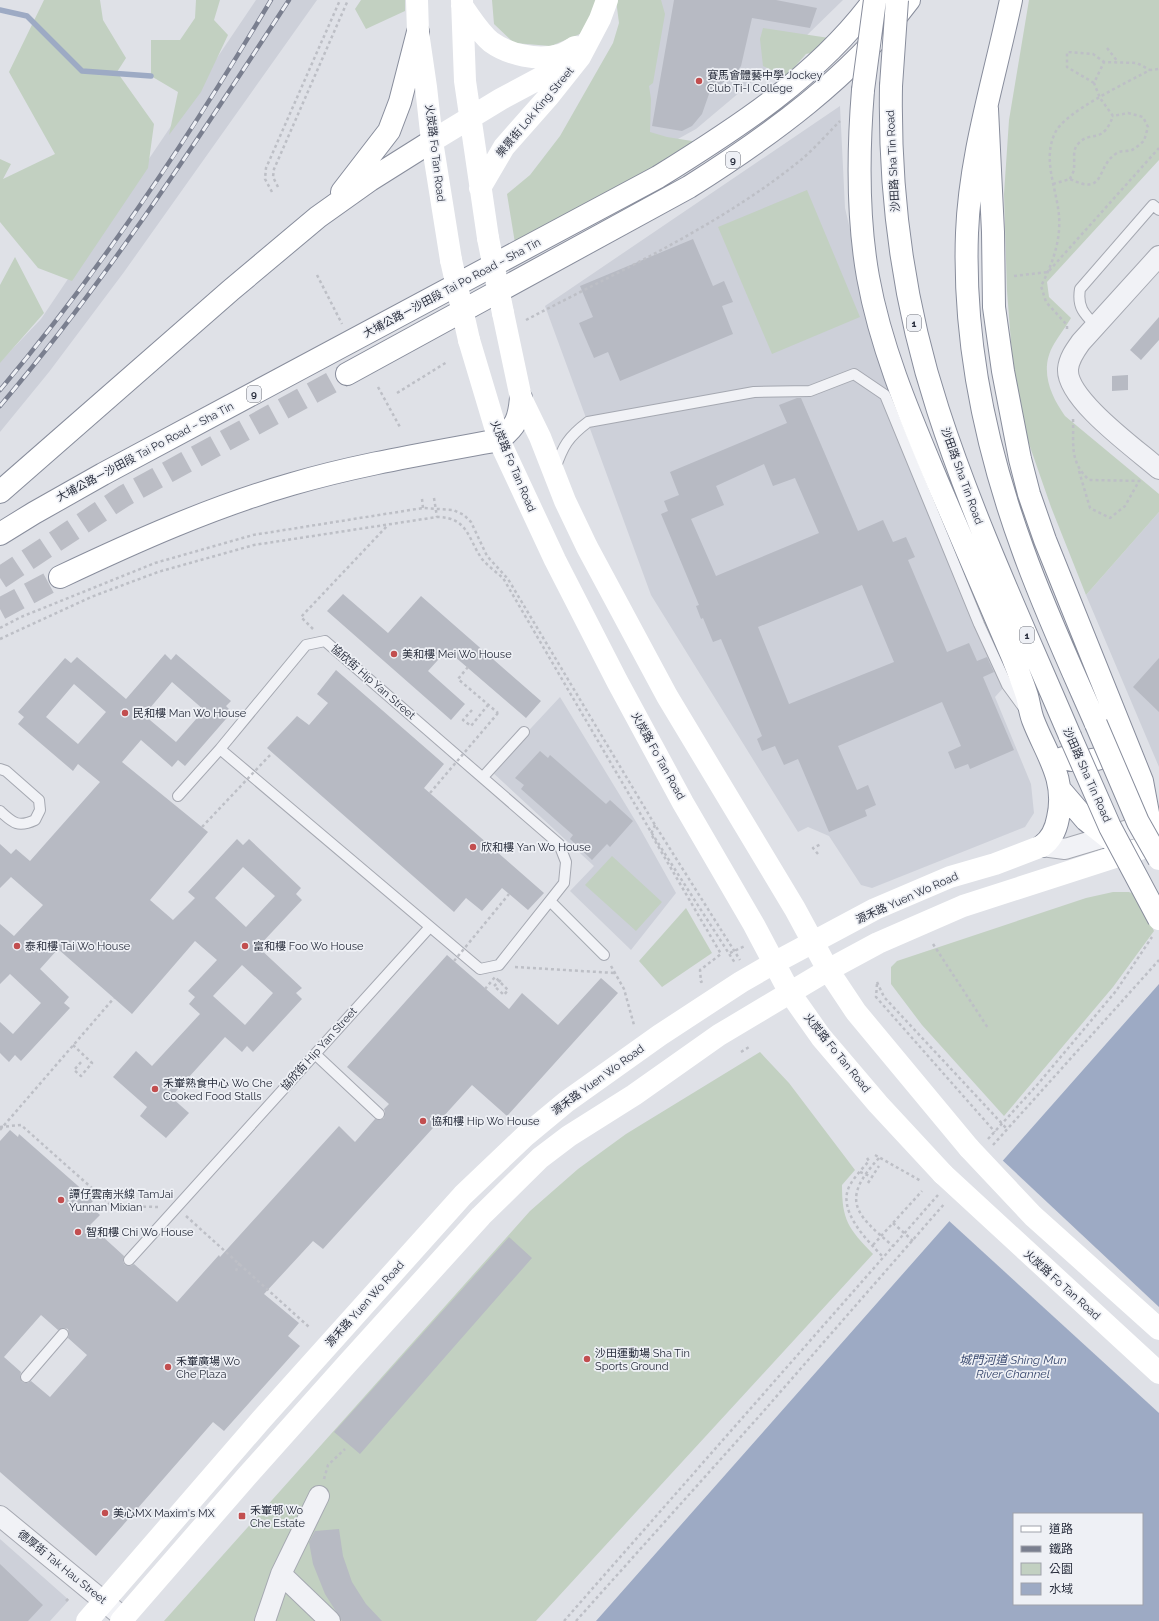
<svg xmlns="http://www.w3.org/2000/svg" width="1159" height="1621" viewBox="0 0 1159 1621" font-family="Raleway,'Noto Sans TC',sans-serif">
  <rect width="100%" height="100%" fill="#dfe1e7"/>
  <!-- built -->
  <path fill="#cdd0d9" d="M256,0H317L124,272L49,372L0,432V362L41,319Z
    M653,0H843L803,39L696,129L647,156V69Z
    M840,106L845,208L875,338L1014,676L995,697L1031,784L1034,813L1025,827L872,888L861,885L829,836L808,827L798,832L651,595L545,306Z
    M1159,512V767L1086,595Z
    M560,697L638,825L676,893L631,950L570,891L594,866L491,771Z
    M0,1539L69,1600L50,1621H0Z"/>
  <!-- green -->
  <path fill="#c2d0c1" d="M44,0H100L103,20L126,58L117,72L154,124L148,168L72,281L38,268L0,222V159L11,164L3,179L55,154L9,72Z
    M196,0H220L214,20L228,35L201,92L169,135L178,92L151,76V40H180L195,18Z
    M361,0H405V11L366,29L355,9Z
    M492,0H598L587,31L551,46L514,43L494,24Z
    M616,0H661L665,14L653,83L649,86L651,99L650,132L667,137L698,142L515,243L507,194L530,175L560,136L613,43L619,23Z
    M1029,0H1159V160L1047,282L1049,297L1071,318C1066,327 1059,335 1054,344C1039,369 1050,395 1065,416L1159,494V512L1086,595L1051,507L1028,441L1013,368L1007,291L1004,194L1009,120Z
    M763,28L829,38L823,50L806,54L786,77L763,66L760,39Z
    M807,190L860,317L772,354L718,227Z
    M15,257L44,313L0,363V285Z
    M612,856L662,902L636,931L585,885Z
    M1113,892H1129L1136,895L1154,931L1113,987L1004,1116L922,1025L891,984V967L897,961L1086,898Z
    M686,908L712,953L662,987L639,961Z
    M760,1052L789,1083L855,1170L842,1185C842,1220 848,1228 873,1254L536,1621H164L530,1211L578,1169L626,1134Z"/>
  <!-- water -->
  <path fill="#9daac4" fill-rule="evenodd" d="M1159,984V1621H596ZM1014,1514H1142V1604H1014Z"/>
  <!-- pier -->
  <path fill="#dfe1e7" d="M1000,1158L1159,1307V1413L947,1219Z"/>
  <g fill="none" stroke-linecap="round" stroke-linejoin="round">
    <!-- stream -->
    <path stroke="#9daac4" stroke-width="5.5" d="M0,10L27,16L82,71L151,76"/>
  </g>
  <!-- building -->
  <path fill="#b7bac3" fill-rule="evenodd" d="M674,0H776L817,8L810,28L752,18L741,66L734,76L727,79L709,94L702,114L692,126L682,131L652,126Z
    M693,239L713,286L724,281L733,302L722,306L733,334L620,381L608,352L594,358L579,323L593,317L580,286Z
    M1159,317V340L1141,360L1130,350Z
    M1128,375V390L1112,391V376Z
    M797,398H801L858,531L883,520L893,542L906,537L915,557L908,560L947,652L969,643L977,661L987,657L994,672L983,677L1014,750L970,769L968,764L955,769L948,752L961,746L942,702L838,746L857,790L868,785L876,805L865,810L867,816L829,832L798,759L784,765L775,746L762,751L757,739L762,736L721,639L713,642L703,618L701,619L696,606L699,605L661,514L668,511L664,501L679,495L670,472L787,423L779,405ZM764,464L773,486L795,478L819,533L716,576L691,519L724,505L716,486ZM862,585L894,662L789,704L758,627Z
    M343,594L388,633L421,596L541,701L526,718L447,650L428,671L465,704L451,720L327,611Z
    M165,654L171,660L176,654L231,701L226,706L232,712L185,766L178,760L172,767L141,740L122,762L208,832L150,900L173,920L195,898L188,892L237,839L243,845L249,839L301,888L296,894L302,900L258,947L302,988L296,993L302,999L253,1052L247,1046L242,1052L225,1037L171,1097L189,1113L166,1138L140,1116L147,1107L113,1077L136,1051L152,1066L200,1014L189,1004L195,997L188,991L217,960L195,941L132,1014L58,949L40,969L69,997L64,1003L70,1008L21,1061L15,1055L9,1062L0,1053V1022L13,1034L41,1003L10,974L0,984V924L14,936L43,905L11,877L0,888V844L11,854L16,849L30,861L100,782L78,764L73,771L18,724L24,717L18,712L65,658L71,663L77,657L126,699ZM172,682L204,710L176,742L144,715ZM74,684L106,712L78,744L46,717ZM243,867L275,896L246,927L215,898ZM242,965L273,993L245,1025L213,996Z
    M1159,658V712L1133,687Z
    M336,670L444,764L424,788L544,893L528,910L502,888L482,911L466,898L454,912L267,748L297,716L309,725L328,703L317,694Z
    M540,751L548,758L550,755L606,804L610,800L633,821L610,847L607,844L592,860L570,839L573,835L521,789L524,785L515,778Z
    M447,955L509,1009L522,993L558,1025L601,978L618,993L507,1116L472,1085L323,1249L313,1241L264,1294L299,1323L288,1336L300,1346L224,1431L213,1422L96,1556L0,1472V1141L10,1130L18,1137L19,1134L94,1200L89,1205L100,1215L90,1225L124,1256L123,1262L125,1265L131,1266L134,1264L177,1302L219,1255L220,1257L339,1126L355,1142L375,1119L380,1120L384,1118L385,1112L384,1109L389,1104L347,1067ZM41,1315L58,1330L64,1328L68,1329L69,1335L68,1338L87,1355L50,1397L31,1381L28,1383L22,1382L20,1376L21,1372L4,1357Z
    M509,1237L532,1258L360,1454L334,1432Z
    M339,1529L343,1556L352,1582L366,1604L382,1621H342L325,1594L313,1564L309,1542L315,1531Z
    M0,1564L43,1605L28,1621H0Z"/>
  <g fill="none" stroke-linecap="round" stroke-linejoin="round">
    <!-- highway-tunnel -->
    <path stroke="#bbbdc5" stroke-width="22" stroke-dasharray="22 11" stroke-linecap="butt" d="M0,578L124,496L347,374
      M0,609L60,577"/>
    <!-- lane casing -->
    <g stroke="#a5a8b1" stroke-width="12">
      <path id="lane" d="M1096,326C1084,314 1077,307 1080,289L1153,205L1159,210
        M555,469C563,446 568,437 588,422L754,392L810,391L854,374L885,395L979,624L1007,685L1023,707
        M0,769L6,771L39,800L40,810L35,820C18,828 13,823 0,811
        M483,777L524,732
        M178,796L220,749L306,645L325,641L559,844L566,862L564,883L499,965L480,969L220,749
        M550,901L604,955
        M315,1054L379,1114
        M129,1260L429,928
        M26,1377L63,1334"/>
    </g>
    <!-- street casing -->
    <g stroke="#a5a8b1" stroke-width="22">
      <path id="street" d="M1159,256L1081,342C1076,349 1069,358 1068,369C1066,399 1136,449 1159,469
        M1042,846L1065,849L1155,822
        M0,1516L124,1618
        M281,1574L330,1621
        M265,1621L281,1574L319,1496"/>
    </g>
    <!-- highway casing -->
    <g stroke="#888d9c" stroke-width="24">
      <path id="highway" d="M1011,0C995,77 970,154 967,233C963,342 986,449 1023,550C1044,609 1071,667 1096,724
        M891,86C889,195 904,306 938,410C974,521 1024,628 1070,736
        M863,90C858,152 857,215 868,277C881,349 910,416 938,483C963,541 988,600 1013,658C1018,671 1023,683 1027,696C1029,703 1030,712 1033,720C1046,754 1067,779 1058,818C1056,829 1052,839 1042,846
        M987,109L993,232L994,307L1003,371L1020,459L1029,494L1045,540L1142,781L1150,824L1149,846
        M342,192L389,131L400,102L418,32
        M347,374L689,187C770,136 851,77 909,0
        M0,492L231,290L318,217L370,180L432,141
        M0,534L34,513L103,474L658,177C737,128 818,76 874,0
        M60,577C136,541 212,507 292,484C360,464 430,453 499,440C516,426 519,420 521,398
        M1063,758C1082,763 1115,763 1118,737
        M1062,792L1086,820L1125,851"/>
    </g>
    <!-- path -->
    <path stroke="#bdbfc6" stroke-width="2.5" stroke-dasharray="3 3" stroke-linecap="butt" d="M1107,48L1118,62
      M1094,83L1067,67V52L1093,54L1104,62
      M1070,179C1071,176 1074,172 1074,168C1075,160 1072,150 1078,144C1091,129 1102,146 1113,116
      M1053,184L1070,179C1107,197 1095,166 1117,153C1121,150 1127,152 1132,150C1136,148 1140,144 1144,141L1148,127L1143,117L1128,113L1113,116L1100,98L1094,83L1104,62L1137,63L1150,70
      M278,187L273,177L274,169L348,0
      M272,192L265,179L266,168L340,0
      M317,275L342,324
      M1014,276L1048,272L1159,148
      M526,320C619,271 720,226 802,159C815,148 828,133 840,121
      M1067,329V325L1046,302L1041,286C1052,265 1061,241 1059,216C1057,189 1042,160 1055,133C1064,112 1128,82 1150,70L1159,69
      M378,387L401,429
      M397,393L447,362
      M1073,419C1074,445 1069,461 1089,480L1143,481
      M1079,471L1090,508L1110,518L1125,506L1139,481
      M434,498L437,517
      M422,499L423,508
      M0,628L21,617L155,563L253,535L423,508L453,510L464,515L471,522L487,556L508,579L655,825L740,960
      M313,629L301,617L387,526
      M0,639L91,597L158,572L254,545L437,517C468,517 468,539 482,559C488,566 496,572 503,578L651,832L735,963
      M468,667L458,679L498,713
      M472,710L463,720L471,726L488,705
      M655,825L651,834L721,954L700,970L701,982L703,981
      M818,854L813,848L821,844
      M933,944L988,1028
      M730,953L745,946
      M611,966L624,989L634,1025
      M515,967L615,973
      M877,982L884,997L1007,1129
      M877,984L876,997L995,1132
      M494,986L501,980
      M73,1045L92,1063L81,1076L74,1070L82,1061
      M741,1052L749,1047
      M0,1127L21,1125L112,1206L158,1207
      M988,1139L1038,1084L1116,991L1152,937
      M993,1145L1159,960
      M875,1155L921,1181
      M867,1158L869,1161C863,1168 855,1176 850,1185C836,1210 867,1240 883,1257
      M879,1158C840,1200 855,1214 893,1246
      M860,1172L872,1177
      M868,1183L879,1166
      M186,1216L309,1327
      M893,1223L913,1241
      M873,1245L922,1191
      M324,1479L328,1465L345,1449
      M66,1601L70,1597
      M564,1621L938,1195
      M576,1621L762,1413L945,1203"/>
    <!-- lane -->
    <use href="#lane" stroke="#f1f2f6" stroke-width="10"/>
    <!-- street -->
    <use href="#street" stroke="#f1f2f6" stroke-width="20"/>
    <!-- secondary -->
    <path stroke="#fff" stroke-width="22" d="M417,0L418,32L426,87L432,141L451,260
      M462,0L465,81L488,238
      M462,6C471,18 479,32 491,42C509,55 538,61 559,55C565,54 570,50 575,47
      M432,141L501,99L574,60
      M480,188L504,147L549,96L580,57L600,19L607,0
      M503,313L521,398L540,437L565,501L587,547L667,696L795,909L828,970L856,1012L969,1148
      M469,340L499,440L555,560L617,681L683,803L754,925L790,993L821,1037L878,1104L943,1174
      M87,1621L261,1420L463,1195L525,1136L566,1102L660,1035L741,982L774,963L875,909L950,877L995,864L1042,846
      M121,1621L247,1476L347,1364L481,1216L540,1158L569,1136L634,1095L719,1035L828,970L878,943L963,906L1149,846"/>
    <!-- highway -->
    <use href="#highway" stroke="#fff" stroke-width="22"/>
    <!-- rail casing -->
    <g stroke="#7a7f8f" stroke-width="4.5">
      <path id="rail" d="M0,390C102,269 190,136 271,0
        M0,406C108,279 198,139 289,0"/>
    </g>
    <!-- rail -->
    <use href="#rail" stroke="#eef0f5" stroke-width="3" stroke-dasharray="9" stroke-linecap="butt"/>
    <!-- highway-bridge casing -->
    <g stroke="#888d9c" stroke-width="24" stroke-linecap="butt">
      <path id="highway-bridge" d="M891,86L897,0
        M863,90L875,0
        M1096,724L1138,822L1159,859
        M1070,736L1110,827L1159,919"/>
    </g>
    <!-- path-bridge -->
    <path stroke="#bdbfc6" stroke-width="2.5" stroke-dasharray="3 3" stroke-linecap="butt" d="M430,793L498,713
      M202,827L272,753
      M454,961L509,894
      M485,989L495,977L508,990L504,995L494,986
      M0,1130L114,998
      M236,1271L240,1261"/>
    <!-- secondary-bridge -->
    <path stroke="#fff" stroke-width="22" d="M488,238L503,313
      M451,260L469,340
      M969,1148L1033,1216L1159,1329
      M943,1174L1159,1373"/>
    <!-- highway-bridge -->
    <use href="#highway-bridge" stroke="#fff" stroke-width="22"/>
  </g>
  <!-- markers -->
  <g fill="#c24e4f" stroke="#eef0f5" stroke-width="1.5">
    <circle cx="699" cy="81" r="4"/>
    <circle cx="394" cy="654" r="4"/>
    <circle cx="125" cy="713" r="4"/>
    <circle cx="473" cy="847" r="4"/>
    <circle cx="17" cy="946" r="4"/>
    <circle cx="245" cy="946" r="4"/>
    <circle cx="155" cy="1089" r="4"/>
    <circle cx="423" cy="1121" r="4"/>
    <circle cx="61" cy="1200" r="4"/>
    <circle cx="78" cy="1232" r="4"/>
    <circle cx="587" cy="1359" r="4"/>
    <circle cx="168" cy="1367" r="4"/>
    <circle cx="105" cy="1513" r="4"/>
    <rect x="238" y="1512" width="8" height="8" rx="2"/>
  </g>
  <g text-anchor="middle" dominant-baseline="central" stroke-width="3.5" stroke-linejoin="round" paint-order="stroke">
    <!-- shield labels -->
    <g fill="#eef0f5" stroke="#646874" stroke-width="1">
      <rect x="726" y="152" width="14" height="16" rx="3"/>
      <rect x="907" y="315" width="14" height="16" rx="3"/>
      <rect x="247" y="386" width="14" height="16" rx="3"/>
      <rect x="1020" y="627" width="14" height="16" rx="3"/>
    </g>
    <g font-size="10" font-weight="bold" fill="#292e3d">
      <text x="733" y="160">9</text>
      <text x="914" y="323">1</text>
      <text x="254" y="394">9</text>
      <text x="1027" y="635">1</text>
    </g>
    <!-- poi labels -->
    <g font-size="11" fill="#292e3d" stroke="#eef0f5" text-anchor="start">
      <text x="707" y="75">賽馬會體藝中學 Jockey<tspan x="707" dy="13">Club Ti-I College</tspan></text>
      <text x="402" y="654">美和樓 Mei Wo House</text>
      <text x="133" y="713">民和樓 Man Wo House</text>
      <text x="481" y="847">欣和樓 Yan Wo House</text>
      <text x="25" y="946">泰和樓 Tai Wo House</text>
      <text x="253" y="946">富和樓 Foo Wo House</text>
      <text x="163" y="1083">禾輋熟食中心 Wo Che<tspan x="163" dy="13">Cooked Food Stalls</tspan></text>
      <text x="431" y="1121">協和樓 Hip Wo House</text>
      <text x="69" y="1194">譚仔雲南米線 TamJai<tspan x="69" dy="13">Yunnan Mixian</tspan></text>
      <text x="86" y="1232">智和樓 Chi Wo House</text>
      <text x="595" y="1353">沙田運動場 Sha Tin<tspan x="595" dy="13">Sports Ground</tspan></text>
      <text x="176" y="1361">禾輋廣場 Wo<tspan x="176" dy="13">Che Plaza</tspan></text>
      <text x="250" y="1510">禾輋邨 Wo<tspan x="250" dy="13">Che Estate</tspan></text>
      <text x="113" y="1513">美心MX Maxim's MX</text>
    </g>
    <!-- street labels -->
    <g font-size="11" fill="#292e3d" stroke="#eef0f5">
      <text transform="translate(535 112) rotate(-50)">樂景街 Lok King Street</text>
      <text transform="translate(435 153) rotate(83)">火炭路 Fo Tan Road</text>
      <text transform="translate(893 161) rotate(-93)">沙田路 Sha Tin Road</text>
      <text transform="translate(452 288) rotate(-28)">大埔公路－沙田段 Tai Po Road – Sha Tin</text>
      <text transform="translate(145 452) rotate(-28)">大埔公路－沙田段 Tai Po Road – Sha Tin</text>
      <text transform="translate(513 466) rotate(67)">火炭路 Fo Tan Road</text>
      <text transform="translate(962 476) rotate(70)">沙田路 Sha Tin Road</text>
      <text transform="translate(373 682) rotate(41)">協欣街 Hip Yan Street</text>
      <text transform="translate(658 756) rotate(61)">火炭路 Fo Tan Road</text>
      <text transform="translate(1087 775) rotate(66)">沙田路 Sha Tin Road</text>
      <text transform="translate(907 898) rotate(-24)">源禾路 Yuen Wo Road</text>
      <text transform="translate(319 1049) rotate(-48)">協欣街 Hip Yan Street</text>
      <text transform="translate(837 1053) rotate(51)">火炭路 Fo Tan Road</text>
      <text transform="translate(598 1080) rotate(-36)">源禾路 Yuen Wo Road</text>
      <text transform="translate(1062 1285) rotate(42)">火炭路 Fo Tan Road</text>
      <text transform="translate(365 1304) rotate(-48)">源禾路 Yuen Wo Road</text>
      <text transform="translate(62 1567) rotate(39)">德厚街 Tak Hau Street</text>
    </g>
    <!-- water labels -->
    <g font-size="12" font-style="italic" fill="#37476d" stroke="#eef0f5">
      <text x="1013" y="1360">城門河道 Shing Mun<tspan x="1013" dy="14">River Channel</tspan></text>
    </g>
  </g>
  <!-- legend -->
  <rect x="1013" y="1513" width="130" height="92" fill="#eef0f5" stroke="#9fa2ab"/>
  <rect x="1021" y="1526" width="20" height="6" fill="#ffffff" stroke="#9fa2ab"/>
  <text x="1049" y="1533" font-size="12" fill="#292e3d">道路</text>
  <rect x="1021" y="1546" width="20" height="6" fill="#7a7f8f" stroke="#9fa2ab"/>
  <text x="1049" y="1553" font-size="12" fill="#292e3d">鐵路</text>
  <rect x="1021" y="1563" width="20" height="12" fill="#c2d0c1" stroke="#9fa2ab"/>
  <text x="1049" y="1573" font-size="12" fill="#292e3d">公園</text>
  <rect x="1021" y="1583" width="20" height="12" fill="#9daac4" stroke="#9fa2ab"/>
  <text x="1049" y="1593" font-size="12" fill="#292e3d">水域</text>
</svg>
